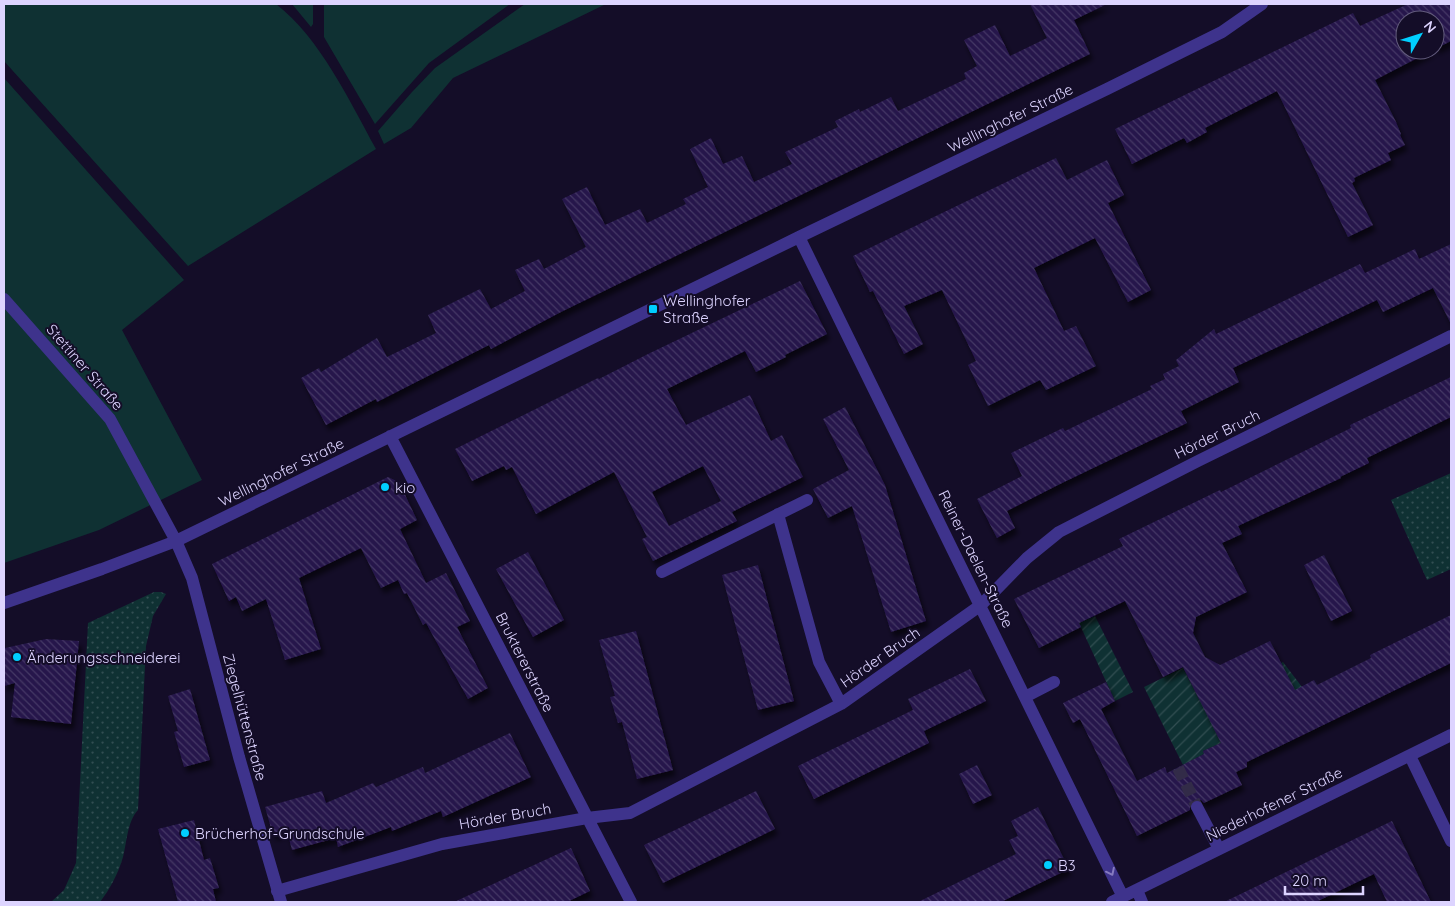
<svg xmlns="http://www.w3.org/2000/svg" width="1455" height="906" viewBox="0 0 1455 906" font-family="Quicksand,sans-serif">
  <defs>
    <pattern id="park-dots" width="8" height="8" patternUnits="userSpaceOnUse" patternTransform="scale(1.25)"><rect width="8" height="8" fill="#0f3133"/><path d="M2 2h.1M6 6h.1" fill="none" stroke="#324e52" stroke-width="1.8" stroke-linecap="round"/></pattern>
    <pattern id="garden-furrows" width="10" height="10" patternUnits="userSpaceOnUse" patternTransform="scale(1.25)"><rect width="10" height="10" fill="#0f3133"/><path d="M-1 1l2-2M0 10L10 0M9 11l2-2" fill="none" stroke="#324e52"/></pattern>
    <pattern id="building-back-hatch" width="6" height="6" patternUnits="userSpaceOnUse" patternTransform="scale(1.25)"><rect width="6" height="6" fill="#26174b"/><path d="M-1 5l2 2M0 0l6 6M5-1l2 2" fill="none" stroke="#453866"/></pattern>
    <filter id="shadow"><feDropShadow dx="3" dy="5.5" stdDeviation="2.5" flood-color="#0009"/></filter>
  </defs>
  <rect width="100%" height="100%" fill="#140d28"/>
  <!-- grass -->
  <path fill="#0f3133" d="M4,4H276C320,38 349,100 376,149L188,266L4,61Z
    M292,4H313V24L311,27Z
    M324,4H510L429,63L375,124L324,37Z
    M525,4H606L453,78L411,128L384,144L378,131L412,92L435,68Z
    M4,78L184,280L122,330L202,480L99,530L4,563Z"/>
  <!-- park -->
  <path fill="url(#park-dots)" d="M1451,473V569L1427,580L1391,500Z
    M154,592H161L166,594L153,616L146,646L138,810C127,822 127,842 123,857C118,874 110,889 100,902H51L64,890L76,863L88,623Z"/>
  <!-- garden -->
  <path fill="url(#garden-furrows)" d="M1095,616L1133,692L1115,701L1079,623Z
    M1283,662L1302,687V691L1214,729L1221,743L1203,751L1204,754L1183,765L1144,687L1183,668L1200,701Z"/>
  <!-- building -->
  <path fill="url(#building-back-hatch)" fill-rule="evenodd" filter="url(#shadow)" d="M1030,4H1107L1074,20L1090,54L561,312L491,349L489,345L377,402L376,399L326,425L301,378L319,368L321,372L377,338L387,357L436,333L428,315L480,289L491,309L525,291L515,270L539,259L544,269L586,247L562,199L587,187L605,225L640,209L647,223L686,204L683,199L708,187L690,149L711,138L723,164L742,156L754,182L792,164L785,152L838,127L835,121L859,109L860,112L891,97L898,111L966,79L964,73L977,66L964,40L995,25L1010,56L1047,38Z
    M1408,4H1451V41L1435,49V20H1405V50H1433L1375,80L1396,122L1401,134L1400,135L1405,145L1388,153L1391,160L1354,178L1355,181L1352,183L1373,225L1348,237L1277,91L1205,128L1207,132L1187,143L1184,138L1132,164L1115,129L1353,13L1360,26Z
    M1056,158L1067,180L1107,160L1124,195L1108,203L1151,290L1128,302L1095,238L1034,268L1064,331L1076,326L1096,366L1046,390L1040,380L988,406L968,365L976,361L942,290L904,306L923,344L904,354L873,291L870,292L853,256Z
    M1451,244V324L1433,288L1383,312L1377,300L1352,312L1233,368L1239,382L1181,411L1187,423L1060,484L1007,511L1015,528L997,538L977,499L1022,476L1011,453L1063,428L1065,431L1152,389L1150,386L1165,379L1163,374L1179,366L1176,360L1214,329L1216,334L1360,264L1365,273L1415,249L1419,259Z
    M800,281L827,334L785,355L786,357L756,372L745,351L667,389L686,425L750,395L771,441L782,435L803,477L732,512L737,521L653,561L642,539L647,537L614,472L536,514L512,467L506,470L504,466L472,481L455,449L598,378L599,379L648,354ZM703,466L721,501L669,526L652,492Z
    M1451,377V417L1367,458L1369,463L1340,477L1341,478L1238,526L1242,534L1222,543L1247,592L1196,617L1193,633L1205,657L1220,665L1270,641L1295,690L1314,680L1317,685L1371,658L1370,655L1451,615V663L1247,762V767L1236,772L1242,785L1204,803L1201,800H1194L1190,803V810L1137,836L1080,719L1073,723L1063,703L1106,682L1115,701L1101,709L1137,781L1165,767L1167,773L1204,754L1203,751L1221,743L1183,667L1163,677L1125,601L1079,623L1081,627L1039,648L1014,599L1123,546L1119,539L1220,490L1221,492L1351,428L1350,425Z
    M845,407L885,485L926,621L891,632L852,506L828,518L813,489L849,470L823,419Z
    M388,477L399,482L417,520L400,529L426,583L446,573L470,621L457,627L488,688L468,699L426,623L423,625L407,593L404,594L398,580L381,588L361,548L299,578L321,649L285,660L266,599L242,611L236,597L229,601L212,564Z
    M528,552L564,620L533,637L496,569Z
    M1324,555L1352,611L1331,621L1304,565Z
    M758,565L794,701L758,710L722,575Z
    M636,631L673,770L637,779L622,722L618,723L610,697L615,696L599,640Z
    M46,639L79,641L71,724L11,717L15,683L4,686L5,648Z
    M970,669L986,701L924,731L929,743L814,799L798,766L913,710L908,699Z
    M190,689L210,760L184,767L174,732L178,731L168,696Z
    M510,733L531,777L443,817L441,811L392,831L391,827L338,847L336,838L292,850L287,831L273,835L265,807L322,791L326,803L373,783L376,787L423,767L425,773Z
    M977,765L992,795L973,804L959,774Z
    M756,791L775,829L663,883L644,845Z
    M1038,807L1069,869L1001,902H918L1016,854L1009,840L1018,836L1011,821Z
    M194,820L204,860L210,858L219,888L213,889L216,902H178L158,829Z
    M1392,821L1431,902H1387L1374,874L1316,902H1224Z
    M571,848L590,891L567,902H454Z"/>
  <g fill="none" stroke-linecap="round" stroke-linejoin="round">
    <!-- minor-tunnel -->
    <path stroke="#322b48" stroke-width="12" stroke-dasharray="12 6" stroke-linecap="butt" d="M1178,768L1197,807"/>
    <!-- minor -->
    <path stroke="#3e338c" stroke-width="12" d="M799,237L1123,897
      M4,299L110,419L176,541L192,578L239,757L281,902
      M390,436L631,902
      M778,514L819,662L841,704
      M662,572L807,500
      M4,603L102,569L176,541L799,237L1107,89L1222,32L1262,4
      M1025,697L1054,682
      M1410,756L1451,841
      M1197,807L1219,849
      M1137,890L1142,902
      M277,891L442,844L587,818L630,813L841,704L981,605L1027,558L1059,532L1198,461L1451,336
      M1112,902L1451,735"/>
  </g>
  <!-- one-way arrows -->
  <defs><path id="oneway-chevron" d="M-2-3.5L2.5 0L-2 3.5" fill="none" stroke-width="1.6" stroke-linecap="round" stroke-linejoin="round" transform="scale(1.25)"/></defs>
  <use stroke="#867bc0" href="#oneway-chevron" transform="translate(1111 872) rotate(64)"/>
  <!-- markers -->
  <g fill="#00ceff" stroke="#140d28" stroke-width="2">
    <rect x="648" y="304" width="10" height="10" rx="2.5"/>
    <circle cx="385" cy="487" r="5"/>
    <circle cx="17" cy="657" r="5"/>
    <circle cx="185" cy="833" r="5"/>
    <circle cx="1048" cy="865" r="5"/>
  </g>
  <g text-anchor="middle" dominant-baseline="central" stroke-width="4" stroke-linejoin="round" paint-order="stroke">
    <!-- street labels -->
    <g font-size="15" fill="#ddd4ff" stroke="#140d28">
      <text transform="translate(1010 118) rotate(-26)">Wellinghofer Straße</text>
      <text transform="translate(85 367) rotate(49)">Stettiner Straße</text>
      <text transform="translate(1217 434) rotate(-26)">Hörder Bruch</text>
      <text transform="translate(281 472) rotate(-26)">Wellinghofer Straße</text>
      <text transform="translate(976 559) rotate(64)">Reiner-Daelen-Straße</text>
      <text transform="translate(880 657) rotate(-35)">Hörder Bruch</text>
      <text transform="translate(525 662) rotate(63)">Bruktererstraße</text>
      <text transform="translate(245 717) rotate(75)">Ziegelhüttenstraße</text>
      <text transform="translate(1274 804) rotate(-26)">Niederhofener Straße</text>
      <text transform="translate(505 816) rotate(-10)">Hörder Bruch</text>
    </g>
    <!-- poi labels -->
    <g font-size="15" fill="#ddd4ff" stroke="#140d28" text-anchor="start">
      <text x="663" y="300">Wellinghofer<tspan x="663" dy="17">Straße</tspan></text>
      <text x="395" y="487">kio</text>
      <text x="27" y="657">Änderungsschneiderei</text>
      <text x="195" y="833">Brücherhof-Grundschule</text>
      <text x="1058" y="865">B3</text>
    </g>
  </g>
  <!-- border -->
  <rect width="1455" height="906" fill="none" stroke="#ddd4ff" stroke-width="10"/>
  <!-- north arrow -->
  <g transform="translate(1420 35) rotate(51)"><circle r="24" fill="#140d28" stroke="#645d7e"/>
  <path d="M0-4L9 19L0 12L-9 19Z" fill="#00ceff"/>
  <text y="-8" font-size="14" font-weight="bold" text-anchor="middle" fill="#ddd4ff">N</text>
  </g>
  <!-- scale -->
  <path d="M1285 886v8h78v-8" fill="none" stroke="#ddd4ff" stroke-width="2.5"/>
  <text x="1292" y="886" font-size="15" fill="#ddd4ff" stroke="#140d28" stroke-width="4" paint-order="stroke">20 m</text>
</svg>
